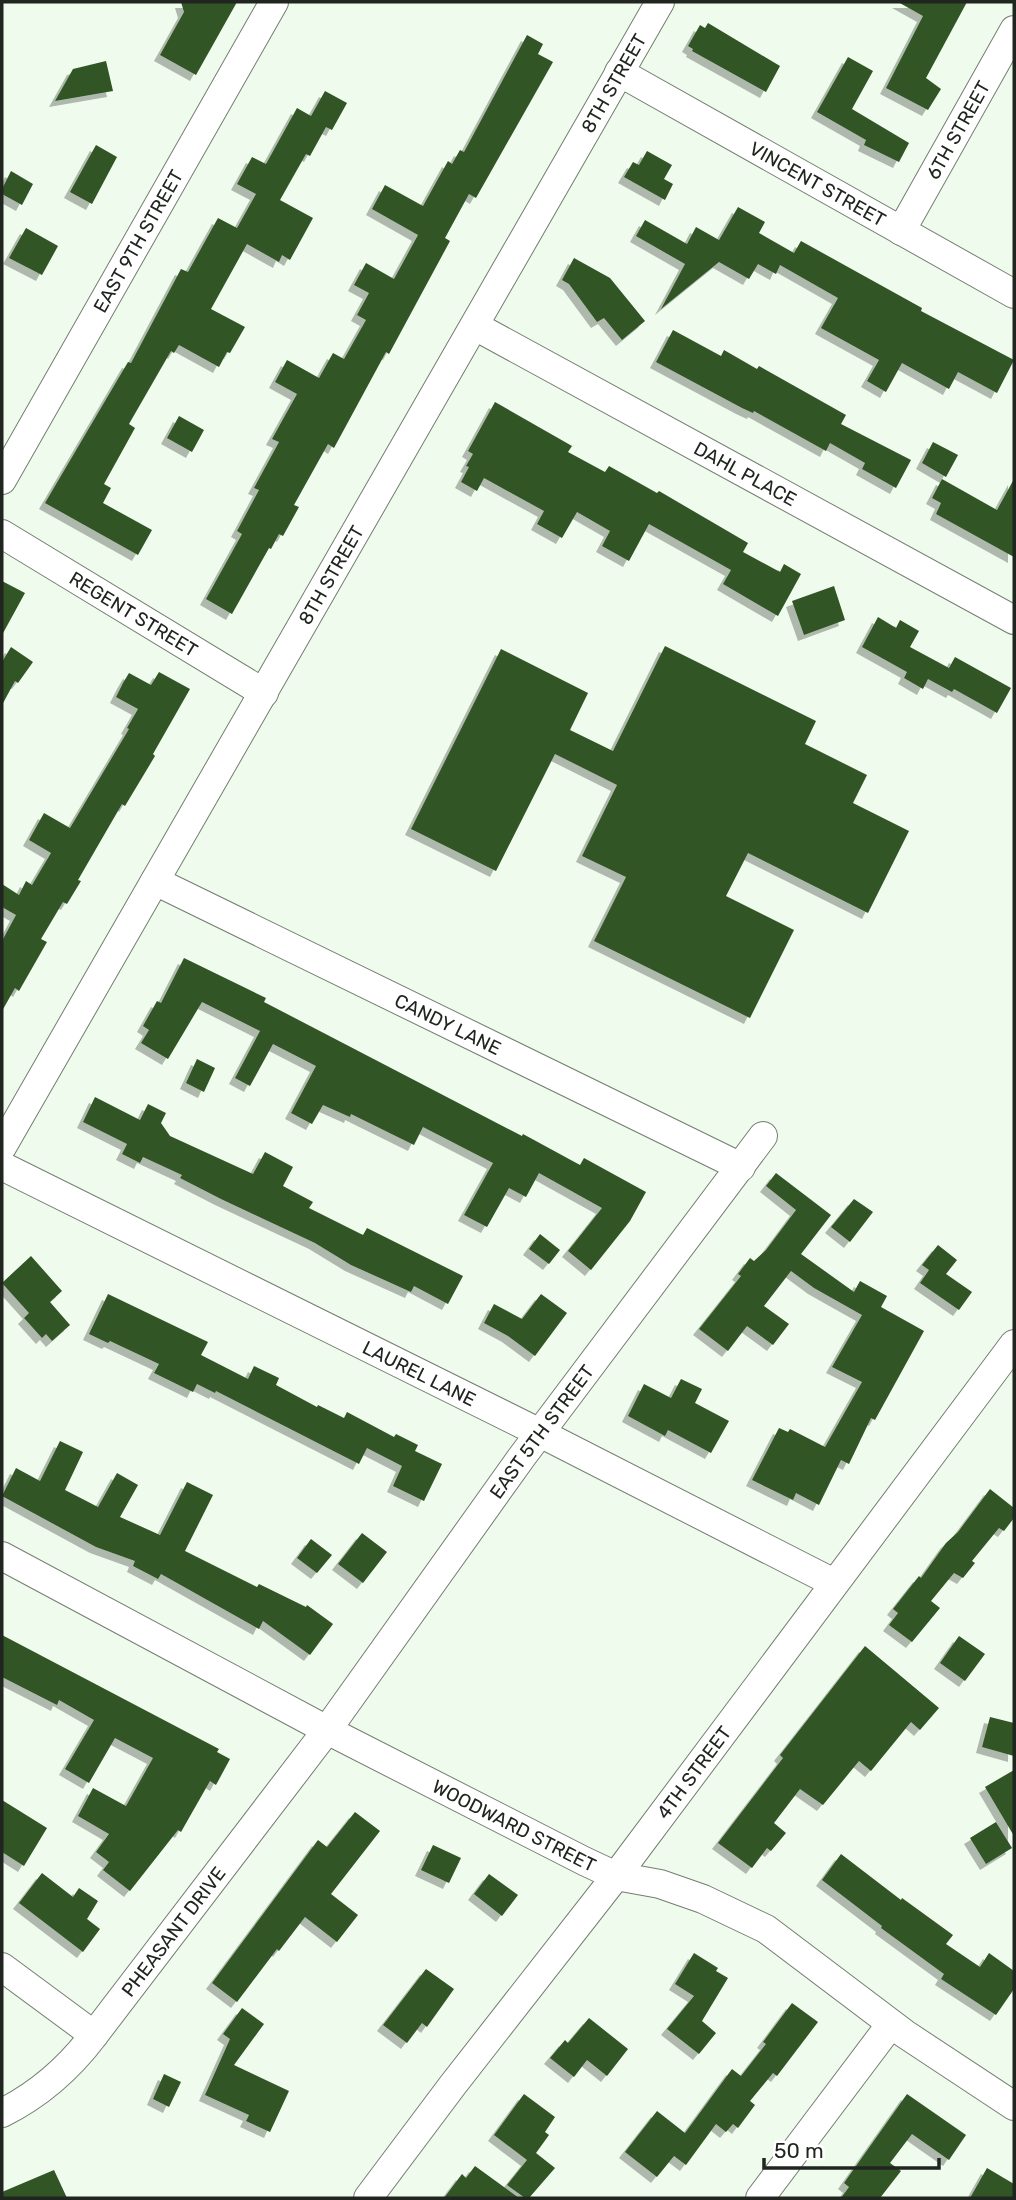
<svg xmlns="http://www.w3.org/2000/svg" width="1016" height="2200" viewBox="0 0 1016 2200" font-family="Rubik,sans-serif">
  <defs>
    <filter id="shadow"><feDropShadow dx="-6" dy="6" stdDeviation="0" flood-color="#0004"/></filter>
  </defs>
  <rect width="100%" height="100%" fill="#effbec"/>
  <!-- building -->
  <path fill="#305426" filter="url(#shadow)" d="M181,2H237L196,75L160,55L184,12Z
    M898,2H967L926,78L941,89L928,110L886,88L923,16Z
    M708,23L780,66L766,92L692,51L693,49L688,46L700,25L705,28Z
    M527,35L543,44L538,54L553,62L476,198L469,194L445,238L450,241L389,354L386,352L334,448L328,444L294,505L299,507L283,536L279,534L271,549L269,548L232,614L206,599L242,534L237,531L259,490L254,488L279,442L272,439L297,394L275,382L287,360L319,378L333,353L344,359L366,320L357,315L369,293L354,285L366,263L394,279L418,235L372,209L385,185L423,206L448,161L452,164L460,150L464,152Z
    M848,57L873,71L852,109L909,143L899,162L864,145L866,140L817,112Z
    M106,61L113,91L55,101L73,69Z
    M325,91L347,103L332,130L326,127L310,156L306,154L280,200L313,218L290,260L282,255L279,262L247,244L211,309L245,327L230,353L227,352L219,367L179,345L174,353L171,351L129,424L135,428L104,484L111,488L103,503L152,530L138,555L45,503L128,362L131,363L181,269L188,272L218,218L237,228L256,194L237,184L252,157L266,164L297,108L311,116Z
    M96,145L117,157L92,204L70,192Z
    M647,151L672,165L664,179L673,184L665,200L624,177L633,162L639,165Z
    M11,171L33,184L22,205L2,194V189Z
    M738,207L765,222L759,233L794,253L801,241L922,308L921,311L1014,360L997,393L958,372L949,389L902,363L886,392L867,381L879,360L821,328L838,298L780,265L776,274L758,264L749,279L719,262L661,309L685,264L636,236L645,220L687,244L696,227L719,240Z
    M26,228L58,246L42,275L9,258Z
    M574,258L610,278L645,321L622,340L604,318L597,322L569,284L562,280Z
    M673,330L721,356L724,350L757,369L759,366L846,415L841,424L911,460L896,488L862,469L865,463L830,443L826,451L754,411L753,413L742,408L656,362Z
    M495,402L572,446L568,452L605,472L609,466L657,493L659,491L748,543L743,552L780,572L784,564L801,574L778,616L723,584L731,570L649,524L629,561L602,546L610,531L577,512L562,538L537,524L544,511L484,478L477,491L461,482L469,467L466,466L473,454L468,451Z
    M179,416L204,430L192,452L167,438Z
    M933,442L958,455L946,477L922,463Z
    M942,479L997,510L1014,479V557L936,514L941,503L932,498Z
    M2,581L25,593L2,635Z
    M834,586L845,620L804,635L792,601Z
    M878,617L896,628L900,620L919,631L910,647L949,668L955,657L1011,688L997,713L954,689L952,692L928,679L923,689L904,678L907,672L862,647Z
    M665,646L816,721L805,744L867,775L853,803L909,831L868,913L748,853L726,896L794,930L750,1018L594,941L626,877L582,856L617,785L555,754L496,871L411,829L501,649L588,693L570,730L613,751Z
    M11,647L33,662L18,683L15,681L2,705V662Z
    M159,672L190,689L153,754L155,756L125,806L122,804L78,880L81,881L67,904L63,902L41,939L47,942L19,991L15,988L2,1011V941L16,915L2,907V884L19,895L26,881L32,885L51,853L29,840L44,813L70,828L129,729L127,728L138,709L116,697L123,683L129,673L151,685Z
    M184,958L266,998L264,1002L522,1136L523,1134L580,1165L584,1158L646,1192L630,1221L591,1270L568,1251L602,1208L539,1173L526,1197L509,1188L487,1227L464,1215L493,1163L423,1127L414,1145L351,1114L350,1117L323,1105L312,1124L291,1113L316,1066L273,1044L250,1086L235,1078L260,1031L202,1002L168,1059L141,1043L149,1030L143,1026L157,1001L161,1003Z
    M197,1059L215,1068L204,1092L186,1083Z
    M95,1097L140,1120L148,1104L166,1113L161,1123L170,1136L253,1174L265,1152L293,1167L283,1186L313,1202L309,1208L363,1235L367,1228L463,1276L448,1304L414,1286L411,1292L351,1265L315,1243L221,1199L180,1178L182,1175L143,1157L140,1163L122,1154L127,1144L83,1122Z
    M776,1173L831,1215L801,1254L854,1292L860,1281L887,1296L881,1307L924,1331L875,1420L871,1418L849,1464L841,1460L819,1505L796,1493L793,1500L752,1480L779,1428L788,1432L790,1429L825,1447L862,1382L832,1367L862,1315L814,1288L791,1271L764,1306L789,1324L773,1345L747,1326L728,1351L699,1329L741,1276L738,1274L750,1258L754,1261L766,1250L796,1210L766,1186Z
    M854,1199L873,1212L850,1242L831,1227Z
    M540,1234L560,1250L549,1264L529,1249Z
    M938,1245L957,1260L946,1274L972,1292L959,1310L920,1283L929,1270L922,1265Z
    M31,1256L62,1291L50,1302L70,1325L52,1341L46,1334L42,1338L24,1318L29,1313L2,1283Z
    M108,1294L208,1342L201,1355L248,1379L254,1366L279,1378L276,1385L317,1407L318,1405L344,1418L347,1412L394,1437L396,1434L418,1445L415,1451L442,1464L424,1501L393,1486L402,1466L367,1448L359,1464L216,1391L215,1393L197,1384L193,1392L154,1373L159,1364L110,1341L108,1343L89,1334Z
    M541,1294L567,1313L535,1356L508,1336L484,1323L494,1304L522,1319Z
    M681,1379L702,1389L695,1403L729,1421L711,1453L668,1430L665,1436L628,1416L644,1384L671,1398Z
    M60,1441L83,1452L65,1490L98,1507L117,1473L138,1485L120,1517L160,1535L187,1482L213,1495L185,1551L257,1587L259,1584L306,1607L307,1605L333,1624L310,1655L263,1621L259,1629L161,1574L158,1579L133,1566L135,1561L96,1547L2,1496L16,1468L40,1481Z
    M990,1489L1014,1508V1518L1004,1531L999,1528L972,1561L975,1563L963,1578L954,1573L931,1601L940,1608L912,1642L889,1625L898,1613L893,1609L919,1576L921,1578L946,1543L958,1532Z
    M362,1533L387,1552L363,1583L338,1564Z
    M311,1539L332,1555L317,1573L297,1558Z
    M2,1635L200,1739L219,1749L217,1752L230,1759L216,1785L210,1781L181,1832L178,1830L130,1891L103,1870L109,1862L96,1852L109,1834L78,1816L93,1788L126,1806L153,1758L115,1738L89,1783L65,1769L94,1720L59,1700L57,1705L2,1677Z
    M959,1636L985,1654L965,1681L940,1663Z
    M865,1646L939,1708L920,1730L911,1722L871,1771L859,1761L823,1805L800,1789L774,1823L786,1833L771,1851L767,1848L752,1868L718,1843L783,1758L780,1755Z
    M990,1717L1014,1723V1756L982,1747Z
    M1014,1770V1836L985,1787Z
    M2,1800L47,1828L24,1866L2,1852Z
    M355,1812L380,1831L331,1894L358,1915L337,1942L305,1917L279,1951L277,1949L237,2002L212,1983L318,1840L327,1847Z
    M996,1822L1012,1848L986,1864L970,1838Z
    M433,1845L461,1858L449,1883L421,1870Z
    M841,1854L901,1900L902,1898L953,1935L946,1944L980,1967L989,1953L1014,1971V1989L996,2015L941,1979L944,1974L881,1928L882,1926L822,1880Z
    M42,1873L73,1897L79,1888L98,1901L87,1919L100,1929L83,1952L19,1903Z
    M489,1874L518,1895L502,1916L474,1894Z
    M694,1953L718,1968L716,1971L728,1978L702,2021L716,2033L699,2054L667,2029L694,1996L675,1984Z
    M426,1969L454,1989L427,2027L422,2023L407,2043L383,2025Z
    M792,2003L818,2022L777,2076L773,2073L750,2101L755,2105L738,2128L733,2124L726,2132L716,2124L686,2165L674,2156L657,2177L625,2152L657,2111L685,2133L732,2069L741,2076L766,2044L763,2042Z
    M242,2008L264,2024L234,2065L289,2091L270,2132L246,2121L249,2115L205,2095L230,2039L223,2034Z
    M589,2018L628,2049L607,2076L587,2060L574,2077L550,2058L565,2040L568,2043Z
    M164,2074L181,2082L169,2107L153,2099Z
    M524,2094L555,2117L545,2132L549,2135L536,2153L555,2168L529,2198H525L507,2185L527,2160L494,2135Z
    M907,2094L966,2135L949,2160L912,2134L890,2163L901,2171L880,2198H841L849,2187L844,2183Z
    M475,2166L519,2198H444L462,2174L466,2178Z
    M987,2168L1014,2184V2198H970Z
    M54,2170L67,2198H2V2192Z"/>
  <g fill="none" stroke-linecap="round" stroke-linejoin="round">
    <!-- minor casing -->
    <g stroke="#747e71" stroke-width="30">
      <g id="minor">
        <path id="s1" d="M619,72L1014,294"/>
        <path id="s2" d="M901,231L1014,30"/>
        <path id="s3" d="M475,326L1014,620"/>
        <path id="s4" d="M2,480L274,2"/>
        <path id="s5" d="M2,534L264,693"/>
        <path id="s6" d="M155,881L741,1167"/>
        <path id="s7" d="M2,1147L660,2"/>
        <path id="s8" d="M2,1166L540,1433L834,1583"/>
        <path id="s9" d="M2,1556L327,1730L584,1861L616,1876L660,1884L703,1899L766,1929L905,2034L1014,2106"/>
        <path d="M2,1967L94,2035"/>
        <path id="s10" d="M2,2113C38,2095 70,2067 94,2035L327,1730L521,1458L763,1136"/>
        <path id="s11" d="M368,2198L452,2086L616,1876L1014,1344"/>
        <path d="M760,2198L891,2024"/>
      </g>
    </g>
    <!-- minor -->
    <use href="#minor" stroke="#fff" stroke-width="28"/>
  </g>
  <g text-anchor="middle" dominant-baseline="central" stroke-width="7" stroke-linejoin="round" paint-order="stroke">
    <!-- street labels -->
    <g font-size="19" fill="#212520" stroke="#fff">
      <text stroke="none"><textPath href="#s7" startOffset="1227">8TH STREET</textPath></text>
      <text stroke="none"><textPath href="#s2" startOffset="116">6TH STREET</textPath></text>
      <text stroke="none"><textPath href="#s1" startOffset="228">VINCENT STREET</textPath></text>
      <text stroke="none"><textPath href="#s4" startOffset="275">EAST 9TH STREET</textPath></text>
      <text stroke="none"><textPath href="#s3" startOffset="308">DAHL PLACE</textPath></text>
      <text stroke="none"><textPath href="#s7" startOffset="660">8TH STREET</textPath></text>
      <text stroke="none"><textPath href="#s5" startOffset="154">REGENT STREET</textPath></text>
      <text stroke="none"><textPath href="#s6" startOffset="326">CANDY LANE</textPath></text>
      <text stroke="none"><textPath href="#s8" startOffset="466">LAUREL LANE</textPath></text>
      <text stroke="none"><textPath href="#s10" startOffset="873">EAST 5TH STREET</textPath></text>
      <text stroke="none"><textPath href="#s11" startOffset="536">4TH STREET</textPath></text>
      <text stroke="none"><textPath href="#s9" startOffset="579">WOODWARD STREET</textPath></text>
      <text stroke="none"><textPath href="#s10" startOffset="252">PHEASANT DRIVE</textPath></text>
    </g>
  </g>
  <!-- border -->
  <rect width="1016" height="2200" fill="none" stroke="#212520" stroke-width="7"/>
  <!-- scale -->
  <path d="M764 2158v10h175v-10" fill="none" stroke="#212520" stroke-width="3.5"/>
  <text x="774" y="2158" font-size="21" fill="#212520" stroke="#ffffff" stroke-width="5" paint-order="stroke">50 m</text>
</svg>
